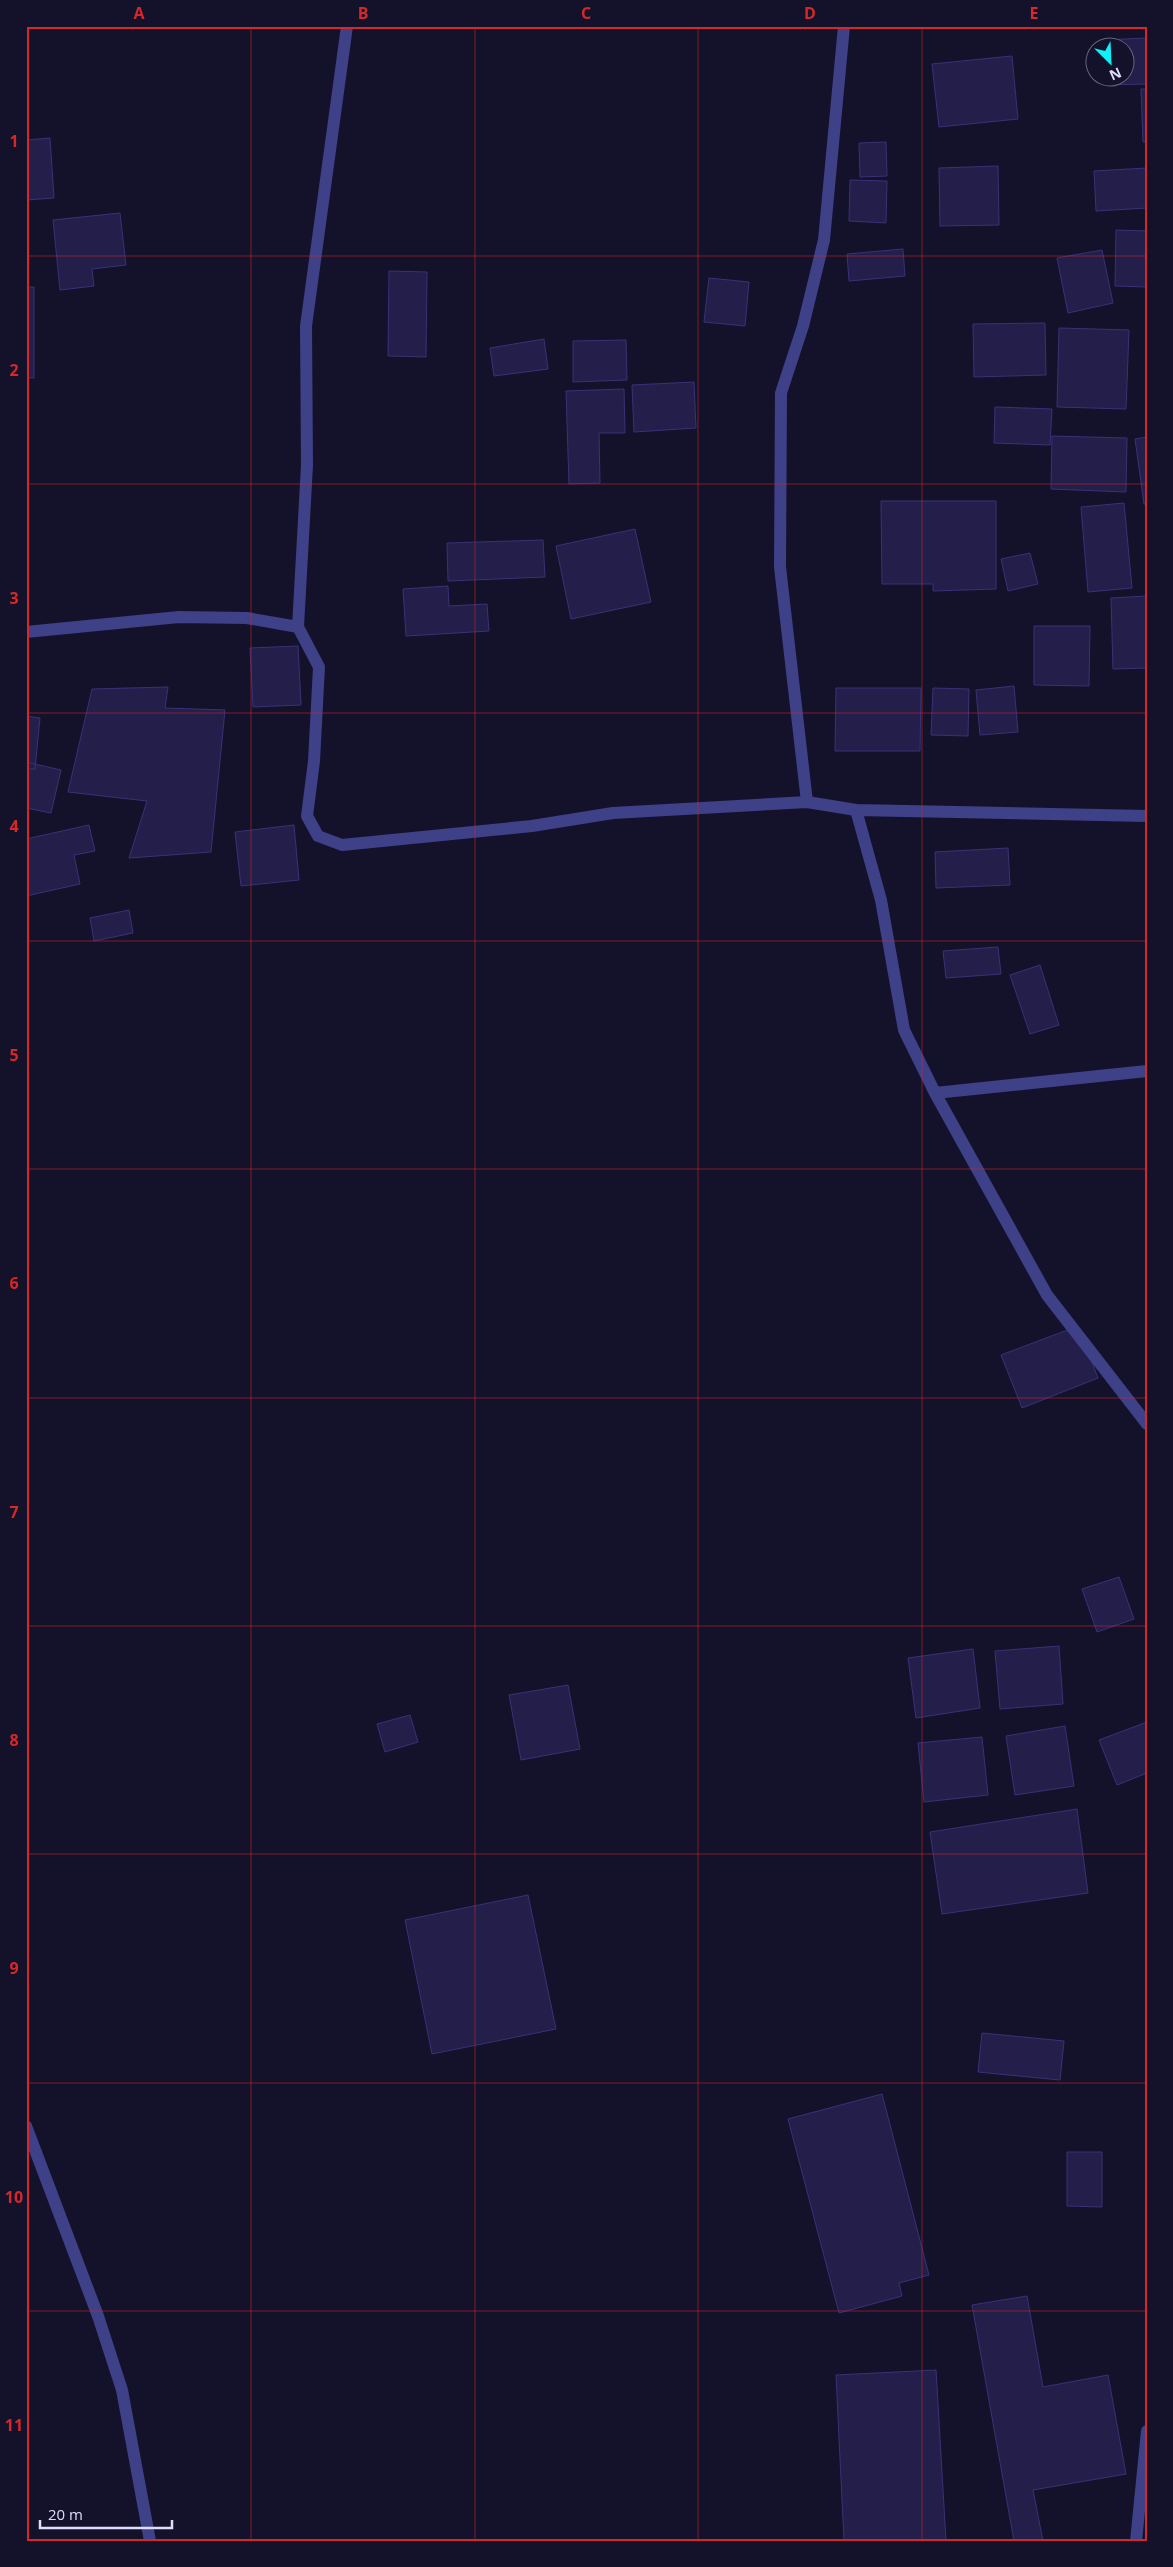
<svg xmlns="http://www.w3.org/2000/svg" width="1173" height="2567" viewBox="0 0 1173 2567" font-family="'Open Sans',sans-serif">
  <rect width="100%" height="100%" fill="#14122b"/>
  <!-- building -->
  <path fill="#241e4b" stroke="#3a3177" d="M1147,38V84L1104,85V78H1126V48H1103V40Z
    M1012,56L1018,119L939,127L932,64Z
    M1141,89H1147V142H1143Z
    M50,138L54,198L26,200V140Z
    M886,142L887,176L860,177L859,143Z
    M998,166L999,225L940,226L939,168Z
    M1147,168V208L1096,211L1094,171Z
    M850,180L887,181L886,223L849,221Z
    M120,213L126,265L92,269L94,286L60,290L53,220Z
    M1116,230L1147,231V287L1115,286Z
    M903,249L905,276L849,281L847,254Z
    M1102,250L1113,303L1068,313L1057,258Z
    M389,271L427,272L426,357L388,356Z
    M709,278L749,282L745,326L704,322Z
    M26,287H34V378H26Z
    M1045,323L1046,375L974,377L973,324Z
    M1059,328L1129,330L1126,409L1057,407Z
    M544,339L548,369L494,376L490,348Z
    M626,340L627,380L573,382V341Z
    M694,382L696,428L634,432L632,385Z
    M624,389L625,433H599L600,483L569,484L566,391Z
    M995,407L1052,409L1050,445L994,443Z
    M1052,436L1127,438L1126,492L1051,489Z
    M1147,437V504H1144L1135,439Z
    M881,501H996V589L933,591V584H882Z
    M1124,503L1132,588L1088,592L1081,507Z
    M635,529L651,602L571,619L556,546Z
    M543,540L545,577L448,581L447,543Z
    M1030,553L1038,584L1008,591L1001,559Z
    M448,586L449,606L487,604L489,631L406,636L403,589Z
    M1147,596V668L1113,669L1111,598Z
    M1034,626H1090L1089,686L1034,685Z
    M298,646L301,705L253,707L250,648Z
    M1014,686L1018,732L980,735L976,690Z
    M168,687L165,708L225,710L211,852L129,858L147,801L68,792L92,689Z
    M836,688H921L920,751H835Z
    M933,688L969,689L968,736L931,735Z
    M26,716L40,718L35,769H26Z
    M26,762L61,770L51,813L26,808Z
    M89,825L95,851L74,855L80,884L26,896V839Z
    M294,825L299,880L241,886L235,832Z
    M1008,848L1010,885L936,888L935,852Z
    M129,910L133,933L94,941L90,918Z
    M998,947L1001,974L946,978L943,951Z
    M1040,965L1059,1025L1030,1034L1010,975Z
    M1078,1326L1098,1378L1022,1408L1001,1355Z
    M1119,1577L1134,1619L1097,1632L1082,1589Z
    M1059,1646L1063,1704L1000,1709L995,1651Z
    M973,1649L980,1708L916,1718L908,1658Z
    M568,1685L580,1749L521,1760L509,1695Z
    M410,1715L418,1742L385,1752L377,1724Z
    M1147,1722V1773L1117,1785L1099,1740Z
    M1065,1726L1074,1786L1015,1795L1006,1736Z
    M982,1737L988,1795L924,1802L918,1743Z
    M1077,1809L1088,1893L942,1914L930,1832Z
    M528,1895L556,2029L432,2054L405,1920Z
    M982,2033L1064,2041L1060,2080L978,2072Z
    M882,2094L929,2275L899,2283L902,2296L839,2313L788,2119Z
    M1067,2152H1102V2207L1067,2206Z
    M1027,2296L1043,2387L1108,2375L1126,2474L1033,2490L1043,2541H1014L972,2305Z
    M936,2370L946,2541H844L836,2375Z"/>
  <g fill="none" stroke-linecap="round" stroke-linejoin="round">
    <!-- minor -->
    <path stroke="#3e4088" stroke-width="12" d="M298,627L307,465L306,326L347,26
      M26,632L179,617L247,618L298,627L319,667L314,761L307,816L318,836L342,845L532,826L613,813L807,802L856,810L1147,816
      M807,802L780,567L781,393L803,326L824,240L844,26
      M856,810L881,900L904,1030L935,1093L1047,1295L1147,1424
      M935,1093L1147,1071
      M26,2126L98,2316L122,2390L150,2541
      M1136,2541L1147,2431"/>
  </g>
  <!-- grid -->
  <path fill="none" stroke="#d62828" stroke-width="1" stroke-opacity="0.55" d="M251,26V2541M475,26V2541M698,26V2541M922,26V2541M26,256H1147M26,484H1147M26,713H1147M26,941H1147M26,1169H1147M26,1398H1147M26,1626H1147M26,1854H1147M26,2083H1147M26,2311H1147"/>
  <!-- border -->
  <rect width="1173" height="2567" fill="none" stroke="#14122b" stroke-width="55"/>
  <!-- north arrow -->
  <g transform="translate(1110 62) rotate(156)"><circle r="24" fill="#14122b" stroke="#65637f"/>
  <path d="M0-4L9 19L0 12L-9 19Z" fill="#0df2fa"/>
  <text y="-8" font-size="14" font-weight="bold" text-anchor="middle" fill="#dedcfe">N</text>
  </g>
  <!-- scale -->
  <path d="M40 2520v8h132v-8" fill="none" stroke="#dedcfe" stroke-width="2.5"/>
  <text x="48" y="2520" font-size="15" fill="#dedcfe" stroke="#14122b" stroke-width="4" paint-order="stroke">20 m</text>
  <rect x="28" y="28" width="1118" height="2512" fill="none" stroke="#d62828" stroke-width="2"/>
  <g font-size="16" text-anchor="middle" font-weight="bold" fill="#d62828">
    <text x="139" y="19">A</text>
    <text x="363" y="19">B</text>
    <text x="586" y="19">C</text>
    <text x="810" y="19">D</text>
    <text x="1034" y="19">E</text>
    <text x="14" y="147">1</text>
    <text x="14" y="376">2</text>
    <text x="14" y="604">3</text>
    <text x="14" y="832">4</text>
    <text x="14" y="1061">5</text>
    <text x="14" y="1289">6</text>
    <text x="14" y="1518">7</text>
    <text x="14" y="1746">8</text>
    <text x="14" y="1974">9</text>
    <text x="14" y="2203">10</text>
    <text x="14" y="2431">11</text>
  </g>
</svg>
